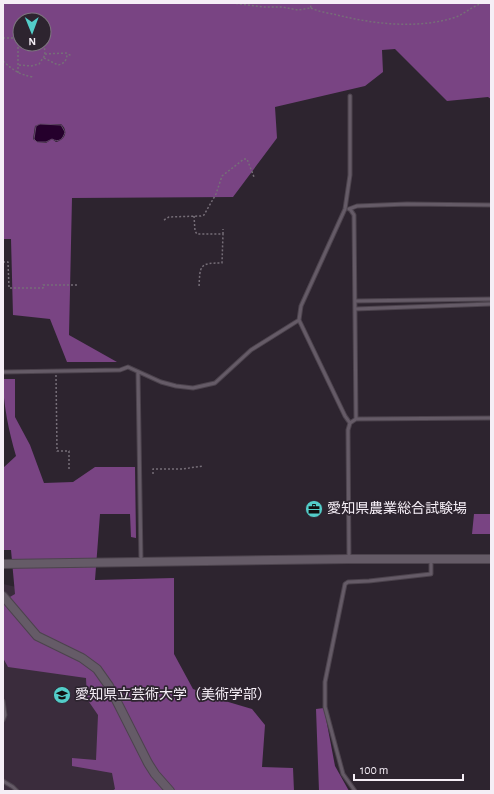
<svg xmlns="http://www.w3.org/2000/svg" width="494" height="794" viewBox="0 0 494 794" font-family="'Alegreya Sans','Noto Sans JP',sans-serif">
  <rect width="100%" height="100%" fill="#2d242f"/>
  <!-- built -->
  <path fill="#3a2c3c" d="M3,584L70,599L170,791H3Z"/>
  <!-- forest -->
  <path fill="#794483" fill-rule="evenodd" d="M3,3H491V99L488,97L447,101L395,49L382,50L383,72L365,86L275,107L277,138L233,197L72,198L69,335L117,362H67L50,319L13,315L11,239H3ZM20,20H44V44H20ZM40,124H61C69,131 65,140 56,142L52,139L46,143L37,142L33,139L35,126Z
    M3,379H15V417L30,445L44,483L73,482L95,467H135L136,538L131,537L130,514H100L95,580L174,578V654L193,689L225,701L252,709L265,725L262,767L293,768L294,791H112L115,789L112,773L72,766V758L96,760L98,715L87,699L86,678L8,667L3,658V601L15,594L11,550H3V468L16,456C9,432 3,404 3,379Z
    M474,514H491V534H472Z
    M324,708L335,766L349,791H319L316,709Z"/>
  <!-- water -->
  <path fill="#25002c" stroke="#634769" d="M40,124L61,125L65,132C63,139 59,143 52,139L46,142H37L34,139L36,126Z"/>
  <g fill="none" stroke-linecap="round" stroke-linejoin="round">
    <!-- service casing -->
    <g stroke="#4c434d" stroke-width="5">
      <path id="service" d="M350,96V175L345,209L301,306L299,320L345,416L350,423
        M349,209L357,206L407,204L491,205
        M350,209L354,215L356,419
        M355,301L491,299
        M355,309L491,304
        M3,372L120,370L128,367L161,382L176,386L193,388L215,383L251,350L299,320
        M138,373L141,561
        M349,559L348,430L350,423L356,419L491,418
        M3,701L5,715L3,720
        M3,781L13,787L17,791
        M355,791L343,774L325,707V682L345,584L348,582L369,581L431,574V560"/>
    </g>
    <!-- tertiary casing -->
    <g stroke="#4c434d" stroke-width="10">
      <path id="tertiary" d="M3,564L349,559H491
        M3,596L37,636L82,658L97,669L109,686L148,763L155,774L170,791"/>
    </g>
    <!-- path -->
    <path stroke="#766e78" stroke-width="1.5" stroke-dasharray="2 2" stroke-linecap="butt" d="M232,3L264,7H282L298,10L311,8L310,3
      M311,8C319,12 329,13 337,15C374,24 416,29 453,18C464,15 470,7 483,3
      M44,27L51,23
      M3,38H18V73
      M45,54L66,53L72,56
      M44,58L58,65C64,64 67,60 67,54
      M3,61C13,70 19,75 34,77
      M19,65L31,66L39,64L45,55L44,41
      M194,216L195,231L197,234H223L222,263C199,263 200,265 199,288
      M164,220L169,217L201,216L204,215L216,194L222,176L244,159H247L254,177
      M223,234V229
      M3,262H8L9,288H43V285H79
      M56,375L57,451H69V471
      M153,474V469H182L203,466"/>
    <!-- service -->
    <use href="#service" stroke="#655b67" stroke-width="3"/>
    <!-- tertiary -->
    <use href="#tertiary" stroke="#655b67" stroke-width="8"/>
  </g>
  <!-- icons -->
  <defs>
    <g id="office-disc" transform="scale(0.9)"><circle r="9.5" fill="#53cdc9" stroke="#2d242f"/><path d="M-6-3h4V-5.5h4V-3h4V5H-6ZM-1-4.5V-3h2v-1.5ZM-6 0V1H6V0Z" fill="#111"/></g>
    <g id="university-disc" transform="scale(0.9)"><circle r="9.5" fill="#53cdc9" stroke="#2d242f"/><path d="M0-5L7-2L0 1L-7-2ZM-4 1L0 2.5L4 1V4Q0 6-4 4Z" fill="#111"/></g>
  </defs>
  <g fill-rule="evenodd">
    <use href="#office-disc" x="314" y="509"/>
    <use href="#university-disc" x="62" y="695"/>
  </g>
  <g text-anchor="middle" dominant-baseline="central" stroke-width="3.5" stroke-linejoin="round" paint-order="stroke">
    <!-- poi labels -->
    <g font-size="14" fill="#f5eef6" stroke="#2d242f" text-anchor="start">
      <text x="327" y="509">愛知県農業総合試験場</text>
      <text x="75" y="695">愛知県立芸術大学（美術学部）</text>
    </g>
  </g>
  <!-- border -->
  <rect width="494" height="794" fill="none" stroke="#f5eef6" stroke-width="8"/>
  <!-- north arrow -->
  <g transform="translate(32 32) rotate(179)"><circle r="19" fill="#2d242f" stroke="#7d757f"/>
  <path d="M0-3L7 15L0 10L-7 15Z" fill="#53cdc9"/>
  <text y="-6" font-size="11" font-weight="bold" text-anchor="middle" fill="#f5eef6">N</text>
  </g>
  <!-- scale -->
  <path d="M354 774v6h109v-6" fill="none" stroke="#f5eef6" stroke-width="2"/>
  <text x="360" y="774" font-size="12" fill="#f5eef6" stroke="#2d242f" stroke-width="3" paint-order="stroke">100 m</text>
</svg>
